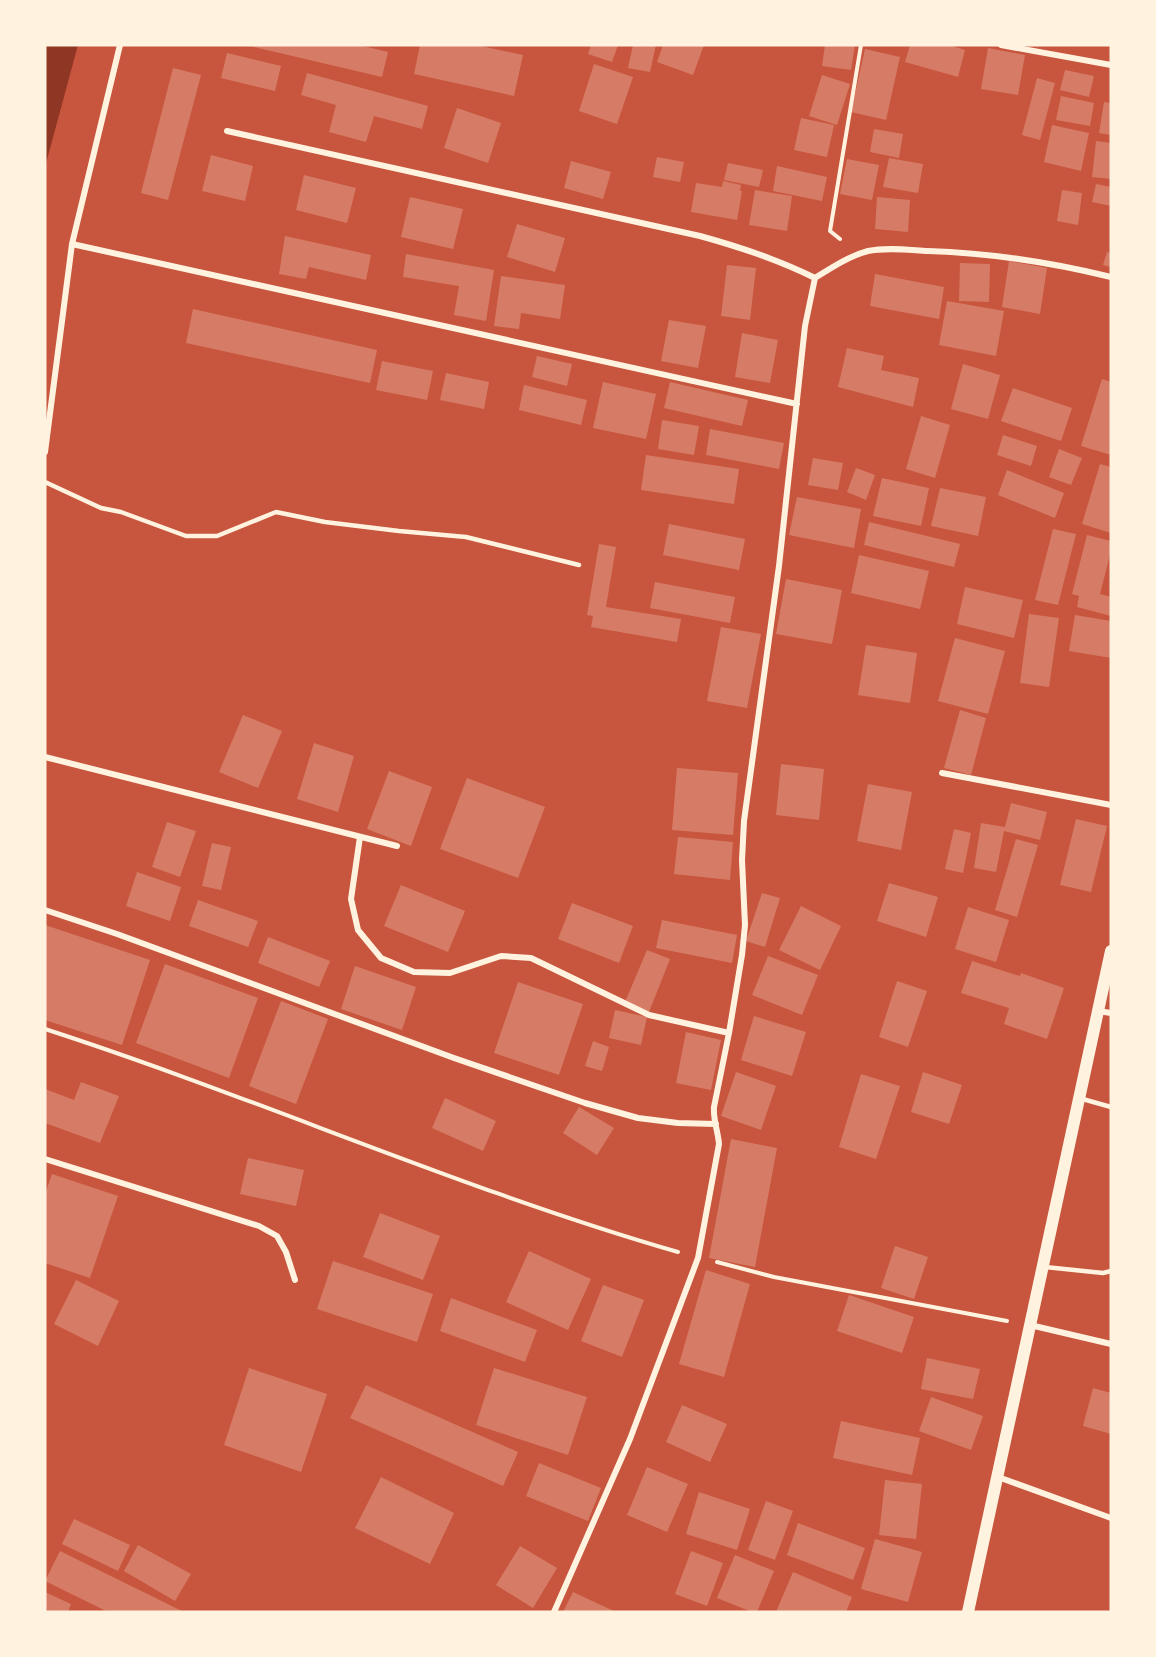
<svg xmlns="http://www.w3.org/2000/svg" width="1156" height="1657" viewBox="0 0 1156 1657" font-family="Signika,sans-serif">
  <rect width="100%" height="100%" fill="#c8553d"/>
  <!-- water -->
  <path fill="#8f3625" d="M45,45H78L45,167Z"/>
  <!-- building -->
  <path fill="#d67c66" d="M246,45H359L388,52L382,77Z
    M420,45H476L523,55L514,96L414,74Z
    M591,45H618L612,62L588,54Z
    M633,45H656L650,72L628,68Z
    M663,45H704L693,75L657,62Z
    M825,45H855L851,70L822,66Z
    M910,45H949L965,50L958,77L905,62Z
    M988,48L1025,55L1018,95L981,89Z
    M865,49L900,57L886,120L851,112Z
    M227,53L281,66L275,91L221,78Z
    M594,64L633,77L617,124L579,111Z
    M173,68L201,75L168,200L141,193Z
    M1065,70L1094,76L1089,97L1060,90Z
    M307,73L428,106L422,129L374,116L366,142L329,132L336,105L301,95Z
    M822,75L850,84L837,125L809,116Z
    M1037,78L1055,83L1040,140L1022,135Z
    M1061,96L1094,103L1090,126L1056,120Z
    M1104,102L1111,103V135L1099,133Z
    M457,108L501,123L488,163L444,148Z
    M801,118L834,125L827,157L794,150Z
    M1052,125L1089,133L1081,171L1044,162Z
    M874,129L903,134L899,158L870,152Z
    M1096,141L1111,143V179L1092,177Z
    M211,155L253,166L245,201L202,191Z
    M657,157L684,162L680,182L653,177Z
    M889,158L923,164L918,193L883,187Z
    M847,159L879,165L872,200L840,194Z
    M571,161L611,172L603,199L564,188Z
    M728,163L763,170L759,187L724,180Z
    M777,166L827,177L822,201L773,191Z
    M304,175L356,188L347,223L296,210Z
    M723,181L741,185L740,191H742L737,220L691,212L696,183L722,187Z
    M1096,184L1111,187V206L1092,202Z
    M755,190L792,196L787,231L749,225Z
    M1062,190L1082,193L1078,225L1057,221Z
    M410,197L463,209L453,249L401,237Z
    M877,197L910,200L908,232L875,229Z
    M517,224L565,238L555,272L507,257Z
    M285,236L371,255L366,280L309,267L306,279L279,274Z
    M1107,252L1111,253V267L1103,265Z
    M406,254L494,270L486,321L454,315L459,286L403,277Z
    M1009,261L1047,268L1040,314L1002,307Z
    M960,263L990,264L989,302L959,301Z
    M727,265L756,268L750,320L721,316Z
    M875,274L944,287L939,319L870,306Z
    M501,276L565,285L560,319L521,313L519,329L494,326Z
    M947,301L1004,311L996,356L939,345Z
    M193,309L377,350L370,383L186,343Z
    M669,320L706,326L698,368L661,361Z
    M742,333L778,340L770,383L735,377Z
    M847,348L884,356L881,370L919,378L913,407L838,387Z
    M537,356L572,364L567,386L532,377Z
    M382,361L433,371L427,400L376,390Z
    M963,364L1000,375L988,419L951,409Z
    M446,373L489,382L484,409L440,400Z
    M1102,379L1111,382V455L1081,446Z
    M603,382L656,394L646,439L593,428Z
    M670,382L748,400L742,426L664,408Z
    M524,385L587,400L581,425L519,410Z
    M1013,388L1072,408L1061,441L1001,421Z
    M921,416L950,425L935,478L906,469Z
    M662,420L699,426L694,455L658,449Z
    M710,429L784,443L779,469L706,455Z
    M1003,435L1037,446L1031,466L997,455Z
    M1059,449L1082,458L1071,485L1049,477Z
    M646,455L739,469L734,504L641,490Z
    M813,458L843,463L838,490L808,485Z
    M1100,464L1111,467V533L1082,524Z
    M856,468L875,475L866,500L847,492Z
    M1007,470L1064,493L1055,518L998,495Z
    M882,478L929,488L921,526L873,516Z
    M940,488L986,497L978,536L931,526Z
    M797,497L861,509L854,548L789,535Z
    M869,522L960,544L954,567L864,545Z
    M669,524L745,539L739,570L663,555Z
    M1053,529L1076,534L1058,605L1035,600Z
    M1087,535L1111,541V551L1100,594L1111,597V616L1077,607L1079,596L1072,594Z
    M599,544L616,547L606,607L681,619L677,642L591,627L593,616L587,615Z
    M859,555L929,571L920,609L851,593Z
    M786,579L842,590L832,644L776,634Z
    M655,582L735,597L730,623L650,608Z
    M965,587L1023,600L1014,638L957,624Z
    M1029,614L1059,618L1049,687L1020,683Z
    M1075,615L1111,621V658L1069,651Z
    M721,627L761,634L747,708L707,701Z
    M955,638L1005,651L988,714L938,701Z
    M866,645L917,653L910,703L858,695Z
    M960,710L986,718L971,775L944,768Z
    M243,715L282,731L258,788L219,772Z
    M314,743L354,756L338,812L297,799Z
    M781,764L824,769L819,820L776,815Z
    M677,768L738,773L733,835L672,830Z
    M389,771L432,787L411,846L367,829Z
    M467,778L545,807L518,878L440,849Z
    M868,784L912,792L901,850L857,841Z
    M1011,803L1047,812L1040,840L1004,831L996,872L974,868L981,823L1005,827Z
    M1076,819L1107,826L1091,892L1060,885Z
    M167,822L196,831L180,877L152,867Z
    M954,829L971,833L963,873L945,869Z
    M678,837L733,842L730,880L674,874Z
    M1016,839L1038,845L1017,917L995,910Z
    M212,843L231,847L221,890L202,886Z
    M137,872L181,887L170,921L126,906Z
    M889,883L938,897L926,937L877,921Z
    M401,885L465,911L448,952L384,926Z
    M762,893L780,898L765,947L746,941Z
    M198,900L258,921L248,947L189,926Z
    M572,903L633,926L619,963L558,939Z
    M801,906L841,926L820,970L779,950Z
    M968,907L1009,920L996,962L955,949Z
    M662,920L737,935L732,963L656,948Z
    M45,925L150,960L122,1045L45,1020Z
    M268,937L330,961L319,987L258,963Z
    M647,950L670,959L649,1012L625,1002Z
    M768,956L818,975L802,1015L752,995Z
    M972,961L1020,976L1021,973L1064,988L1047,1039L1004,1024L1009,1008L961,993Z
    M165,964L258,998L229,1078L136,1043Z
    M355,966L416,987L402,1030L341,1009Z
    M897,981L927,991L908,1047L879,1037Z
    M518,982L583,1004L559,1075L494,1053Z
    M281,1001L328,1019L296,1104L249,1086Z
    M615,1010L647,1017L641,1045L609,1038Z
    M754,1016L806,1032L792,1076L741,1060Z
    M686,1032L721,1040L711,1090L676,1083Z
    M593,1041L609,1047L602,1071L585,1066Z
    M736,1072L776,1086L761,1130L721,1116Z
    M923,1072L962,1085L949,1124L911,1112Z
    M861,1074L900,1086L876,1159L839,1147Z
    M81,1082L119,1096L100,1143L45,1123V1089L74,1100Z
    M445,1098L496,1121L483,1151L432,1128Z
    M579,1107L614,1128L597,1155L563,1133Z
    M731,1139L777,1148L755,1267L709,1258Z
    M248,1158L304,1170L296,1206L240,1194Z
    M52,1174L118,1196L90,1278L45,1263V1194Z
    M380,1213L440,1236L423,1280L363,1257Z
    M895,1246L928,1257L914,1299L881,1288Z
    M529,1251L591,1279L568,1330L506,1302Z
    M333,1261L433,1294L417,1342L317,1309Z
    M706,1270L750,1284L724,1377L679,1364Z
    M76,1280L119,1301L98,1346L54,1324Z
    M603,1285L644,1300L622,1357L581,1341Z
    M849,1295L914,1317L902,1353L837,1331Z
    M451,1298L537,1330L525,1362L440,1331Z
    M927,1358L980,1369L973,1399L921,1389Z
    M249,1368L327,1394L301,1472L224,1445Z
    M494,1368L587,1397L568,1455L476,1425Z
    M366,1385L518,1452L503,1486L350,1418Z
    M1093,1388L1111,1393V1434L1083,1426Z
    M931,1397L983,1416L971,1450L919,1431Z
    M682,1405L727,1424L710,1462L666,1442Z
    M841,1421L920,1438L912,1475L833,1458Z
    M539,1463L601,1488L588,1521L526,1496Z
    M647,1467L688,1484L667,1532L627,1515Z
    M381,1477L454,1513L430,1564L355,1528Z
    M885,1480L922,1484L916,1539L879,1535Z
    M699,1492L750,1509L737,1550L686,1534Z
    M766,1501L793,1511L775,1560L748,1550Z
    M74,1519L130,1545L118,1571L62,1544Z
    M798,1523L865,1548L853,1580L787,1555Z
    M875,1539L922,1552L908,1602L861,1589Z
    M138,1545L191,1574L175,1601L124,1571Z
    M520,1546L557,1568L533,1608L496,1585Z
    M60,1551L184,1612H108L45,1581Z
    M691,1551L723,1563L707,1606L675,1594Z
    M735,1555L774,1571L757,1612H752L717,1598Z
    M793,1572L852,1597L846,1612H776Z
    M45,1592L71,1604L68,1612H45Z
    M573,1592L616,1612H563Z"/>
  <g fill="none" stroke-linecap="round" stroke-linejoin="round">
    <!-- path -->
    <path stroke="#fff3e0" stroke-width="4" d="M840,239L830,231L861,45
      M45,1029C258,1098 463,1190 678,1252
      M717,1262L774,1277L1007,1321"/>
    <!-- service -->
    <path stroke="#fff3e0" stroke-width="4.5" d="M45,482L101,508L121,512L186,536H217L276,512L325,522L399,531L466,537L579,565
      M1079,1098L1111,1107
      M1045,1267L1103,1273L1111,1271"/>
    <!-- minor -->
    <path stroke="#fff3e0" stroke-width="6" d="M1001,45L1111,65
      M227,131L700,236C740,247 777,259 815,278
      M72,244L797,404
      M45,452L72,244L120,45
      M45,757L397,846
      M942,773L1111,805
      M360,837L351,899L358,930L381,958L414,972L450,973L501,956L531,958L649,1015L729,1033
      M45,910L117,934L454,1058L585,1103L638,1118L678,1123L716,1124
      M1098,1011L1111,1013
      M45,1159L259,1226L277,1236L286,1252L295,1280
      M1030,1325L1111,1344
      M998,1477L1111,1518
      M554,1612L630,1439L698,1258L719,1144C718,1131 713,1120 714,1107L729,1033L742,955L745,925L742,860L744,821L779,566L805,326L815,278C831,268 849,256 868,251C887,247 909,250 928,251C991,253 1050,262 1111,277"/>
    <!-- secondary -->
    <path stroke="#fff3e0" stroke-width="12" d="M968,1612L1111,951"/>
  </g>
  <!-- border -->
  <rect width="1156" height="1657" fill="none" stroke="#fff3e0" stroke-width="93"/>
</svg>
